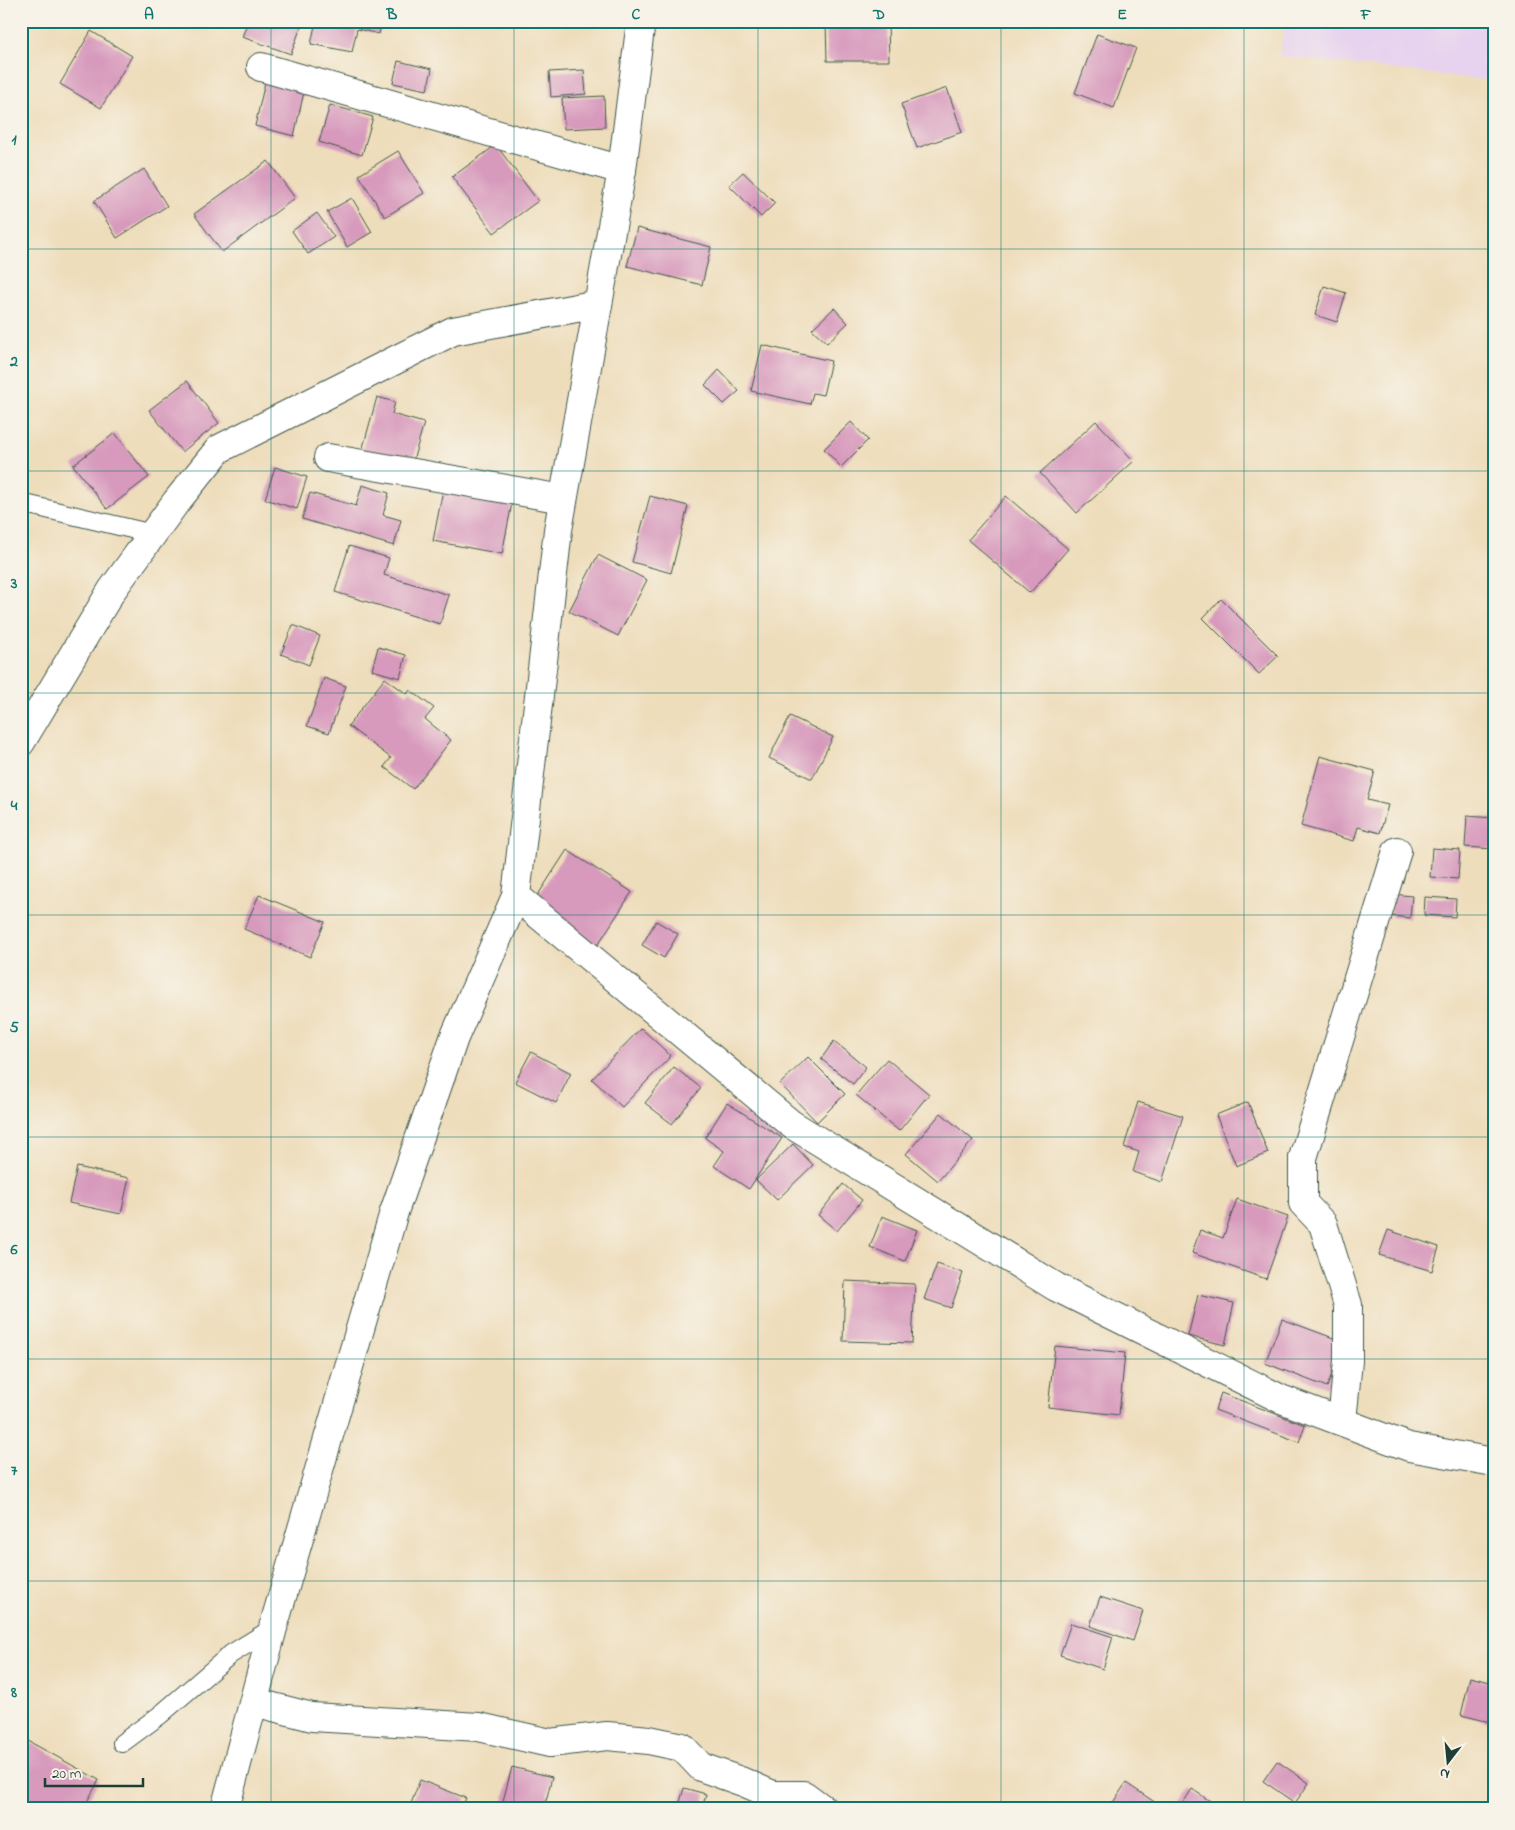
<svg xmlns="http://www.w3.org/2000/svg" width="1515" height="1830" viewBox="0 0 1515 1830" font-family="'Indie Flower',sans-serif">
  <rect width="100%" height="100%" fill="#f7f3e8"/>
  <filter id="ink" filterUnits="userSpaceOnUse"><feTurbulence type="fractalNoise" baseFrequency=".02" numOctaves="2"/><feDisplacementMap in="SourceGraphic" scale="10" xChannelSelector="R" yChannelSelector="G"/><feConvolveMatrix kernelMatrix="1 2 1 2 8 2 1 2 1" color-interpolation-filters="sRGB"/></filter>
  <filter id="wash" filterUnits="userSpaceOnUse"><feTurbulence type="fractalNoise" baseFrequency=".0096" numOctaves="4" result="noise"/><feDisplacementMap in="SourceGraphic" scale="20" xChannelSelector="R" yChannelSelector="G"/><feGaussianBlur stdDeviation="1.12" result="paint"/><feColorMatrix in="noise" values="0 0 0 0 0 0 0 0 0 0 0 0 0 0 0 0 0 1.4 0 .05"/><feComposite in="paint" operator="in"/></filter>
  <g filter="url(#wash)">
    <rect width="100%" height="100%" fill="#edb"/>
    <!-- built -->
    <path fill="#e7d2ef" d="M1286,21H1494V81L1279,56Z"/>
    <g id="blocks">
      <!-- building -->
      <path fill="#d799bc" d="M248,21H303L291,54L242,37Z
        M316,21H382L379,34L357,29L352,52L311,44Z
        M888,21L889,61H827L826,22Z
        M91,31L132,56L101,108L60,84Z
        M1097,34L1136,48L1114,108L1075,93Z
        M398,61L432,69L427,90L393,83Z
        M584,70L586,94L551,97L549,72Z
        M265,82L304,92L294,136L255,126Z
        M947,88L962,132L917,148L901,104Z
        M604,96L605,127L564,129L562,98Z
        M330,105L373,117L362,155L319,142Z
        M496,145L538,201L494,233L452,177Z
        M398,151L424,193L385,217L359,175Z
        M268,161L295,198L222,252L194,214Z
        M144,169L167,206L117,238L94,201Z
        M743,172L775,203L761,217L729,185Z
        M352,198L372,232L347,247L327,212Z
        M317,213L334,237L308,254L292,231Z
        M637,228L711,247L702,285L627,266Z
        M1324,286L1346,293L1337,322L1315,315Z
        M834,308L848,323L827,343L812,329Z
        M762,345L831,361L823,395L813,393L810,404L751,391Z
        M719,370L739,391L724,404L705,385Z
        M187,381L219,423L182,452L149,410Z
        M377,397L395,402L392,414L424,423L412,464L362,451Z
        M1096,421L1134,461L1077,513L1040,473Z
        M851,422L868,440L841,467L824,449Z
        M115,433L149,477L107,509L73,465Z
        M275,467L307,477L297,509L265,499Z
        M362,485L389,493L383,515L401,520L394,546L302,519L310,493L356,506Z
        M443,490L512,503L502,554L433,541Z
        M650,496L688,506L671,573L632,562Z
        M1006,496L1068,549L1030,593L968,540Z
        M349,546L389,558L384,575L449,595L440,624L335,592Z
        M598,555L647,580L618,636L569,611Z
        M1221,599L1278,656L1259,674L1203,618Z
        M293,625L320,636L309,665L281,654Z
        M378,647L406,655L400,678L372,670Z
        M324,678L346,686L329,733L307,726Z
        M385,678L407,694L410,690L434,708L425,719L451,740L413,789L384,767L391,758L348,726Z
        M790,716L833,737L812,779L769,758Z
        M1320,756L1375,771L1367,800L1388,805L1380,833L1358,827L1354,841L1301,826Z
        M1467,816L1494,818V849L1465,847Z
        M1432,848L1460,850L1458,879L1430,877Z
        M567,850L632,892L597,946L532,904Z
        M1392,894L1412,896L1410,918L1391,916Z
        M259,895L325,922L310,957L244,929Z
        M1425,897L1456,899L1455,917L1424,915Z
        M656,921L678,934L664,958L642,945Z
        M641,1028L671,1056L622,1107L592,1079Z
        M834,1041L866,1067L853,1084L821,1059Z
        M531,1052L571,1073L556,1103L515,1082Z
        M808,1057L845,1094L817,1122L780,1084Z
        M887,1059L929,1094L899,1131L856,1095Z
        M674,1067L701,1088L672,1124L645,1103Z
        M1138,1102L1183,1116L1162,1182L1133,1172L1139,1152L1124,1147Z
        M1248,1102L1268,1153L1236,1166L1216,1115Z
        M727,1103L782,1138L749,1189L714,1166L724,1151L705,1138Z
        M941,1113L973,1140L938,1181L906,1154Z
        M793,1144L813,1165L777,1200L756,1180Z
        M77,1167L129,1178L121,1214L69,1203Z
        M843,1184L862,1200L837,1231L818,1215Z
        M1237,1199L1288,1217L1266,1279L1192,1253L1200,1230L1223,1238Z
        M882,1216L917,1230L905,1261L870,1247Z
        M1388,1230L1439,1247L1432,1271L1379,1255Z
        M937,1264L963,1273L951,1308L924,1299Z
        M845,1281L915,1284L912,1343L843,1341Z
        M1198,1295L1234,1303L1225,1345L1188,1336Z
        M1282,1319L1344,1342L1327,1387L1265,1363Z
        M1055,1346L1125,1353L1119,1415L1048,1407Z
        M1221,1393L1305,1425L1299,1442L1215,1410Z
        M1100,1597L1143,1611L1133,1641L1090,1626Z
        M1071,1623L1113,1637L1103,1669L1060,1655Z
        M1470,1677L1494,1683V1723L1461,1715Z
        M21,1737L99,1780L83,1809H21Z
        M1277,1761L1309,1783L1295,1803L1263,1781Z
        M512,1767L552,1777L544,1809H535L503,1801Z
        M420,1780L466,1798L461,1809H409Z
        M1126,1783L1165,1809H1119L1112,1804Z
        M684,1788L706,1794L702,1809H678Z
        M1192,1789L1216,1805L1213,1809H1179Z"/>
    </g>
  </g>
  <g filter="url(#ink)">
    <use href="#blocks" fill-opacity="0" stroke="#3e5548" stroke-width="1"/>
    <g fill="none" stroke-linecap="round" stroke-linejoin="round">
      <!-- lane casing -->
      <g stroke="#3e5548" stroke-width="20">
        <path id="lane" d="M21,503L153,534
          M122,1743L160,1715L231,1654L273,1628"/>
      </g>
      <!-- street casing -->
      <g stroke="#3e5548" stroke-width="30">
        <path id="street" d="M261,67L622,170
          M328,458L563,499
          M21,742L112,590L176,502L219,449L453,331L598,304
          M1342,1421L1348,1361V1305L1323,1224L1303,1203V1158L1397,851
          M254,1702L312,1717L479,1727L550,1743L607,1736L649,1740L682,1747L701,1767L743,1782L773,1795H804L823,1809
          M225,1809L273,1628L394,1212L454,1038L516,896"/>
      </g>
      <!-- secondary casing -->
      <g stroke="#3e5548" stroke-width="30">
        <path id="secondary" d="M641,21L622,170L558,530L516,896L791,1124L1056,1287L1281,1399L1409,1447L1494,1462"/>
      </g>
      <!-- lane -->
      <use href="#lane" stroke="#fff" stroke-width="18"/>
      <!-- street -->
      <use href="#street" stroke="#fff" stroke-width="28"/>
      <!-- secondary -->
      <use href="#secondary" stroke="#fff" stroke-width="28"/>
    </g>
  </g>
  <!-- grid -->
  <path fill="none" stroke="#0f766e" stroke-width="1" stroke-opacity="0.55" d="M271,21V1809M514,21V1809M758,21V1809M1001,21V1809M1244,21V1809M21,249H1494M21,471H1494M21,693H1494M21,915H1494M21,1137H1494M21,1359H1494M21,1581H1494"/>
  <!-- margin -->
  <rect width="1515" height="1830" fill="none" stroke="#f7f3e8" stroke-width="55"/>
  <!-- north arrow -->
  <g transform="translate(1448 1762) rotate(196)" stroke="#f7f3e8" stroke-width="4" paint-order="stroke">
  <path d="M0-4L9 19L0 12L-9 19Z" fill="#1f3d34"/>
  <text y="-8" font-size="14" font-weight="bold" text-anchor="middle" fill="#1f3d34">N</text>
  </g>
  <!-- scale -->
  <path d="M45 1778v8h98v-8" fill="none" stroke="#1f3d34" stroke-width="2.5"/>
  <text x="52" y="1778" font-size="15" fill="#1f3d34" stroke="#f7f3e8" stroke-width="4" paint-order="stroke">20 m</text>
  <rect x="28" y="28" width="1460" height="1774" fill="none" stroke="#0f766e" stroke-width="2"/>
  <g font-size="16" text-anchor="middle" font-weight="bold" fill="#0f766e">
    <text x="149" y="19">A</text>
    <text x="392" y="19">B</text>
    <text x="636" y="19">C</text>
    <text x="879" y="19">D</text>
    <text x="1122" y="19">E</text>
    <text x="1366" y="19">F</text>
    <text x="14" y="144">1</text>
    <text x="14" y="366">2</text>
    <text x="14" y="588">3</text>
    <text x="14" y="810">4</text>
    <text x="14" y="1032">5</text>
    <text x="14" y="1254">6</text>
    <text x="14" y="1475">7</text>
    <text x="14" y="1697">8</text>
  </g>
</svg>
